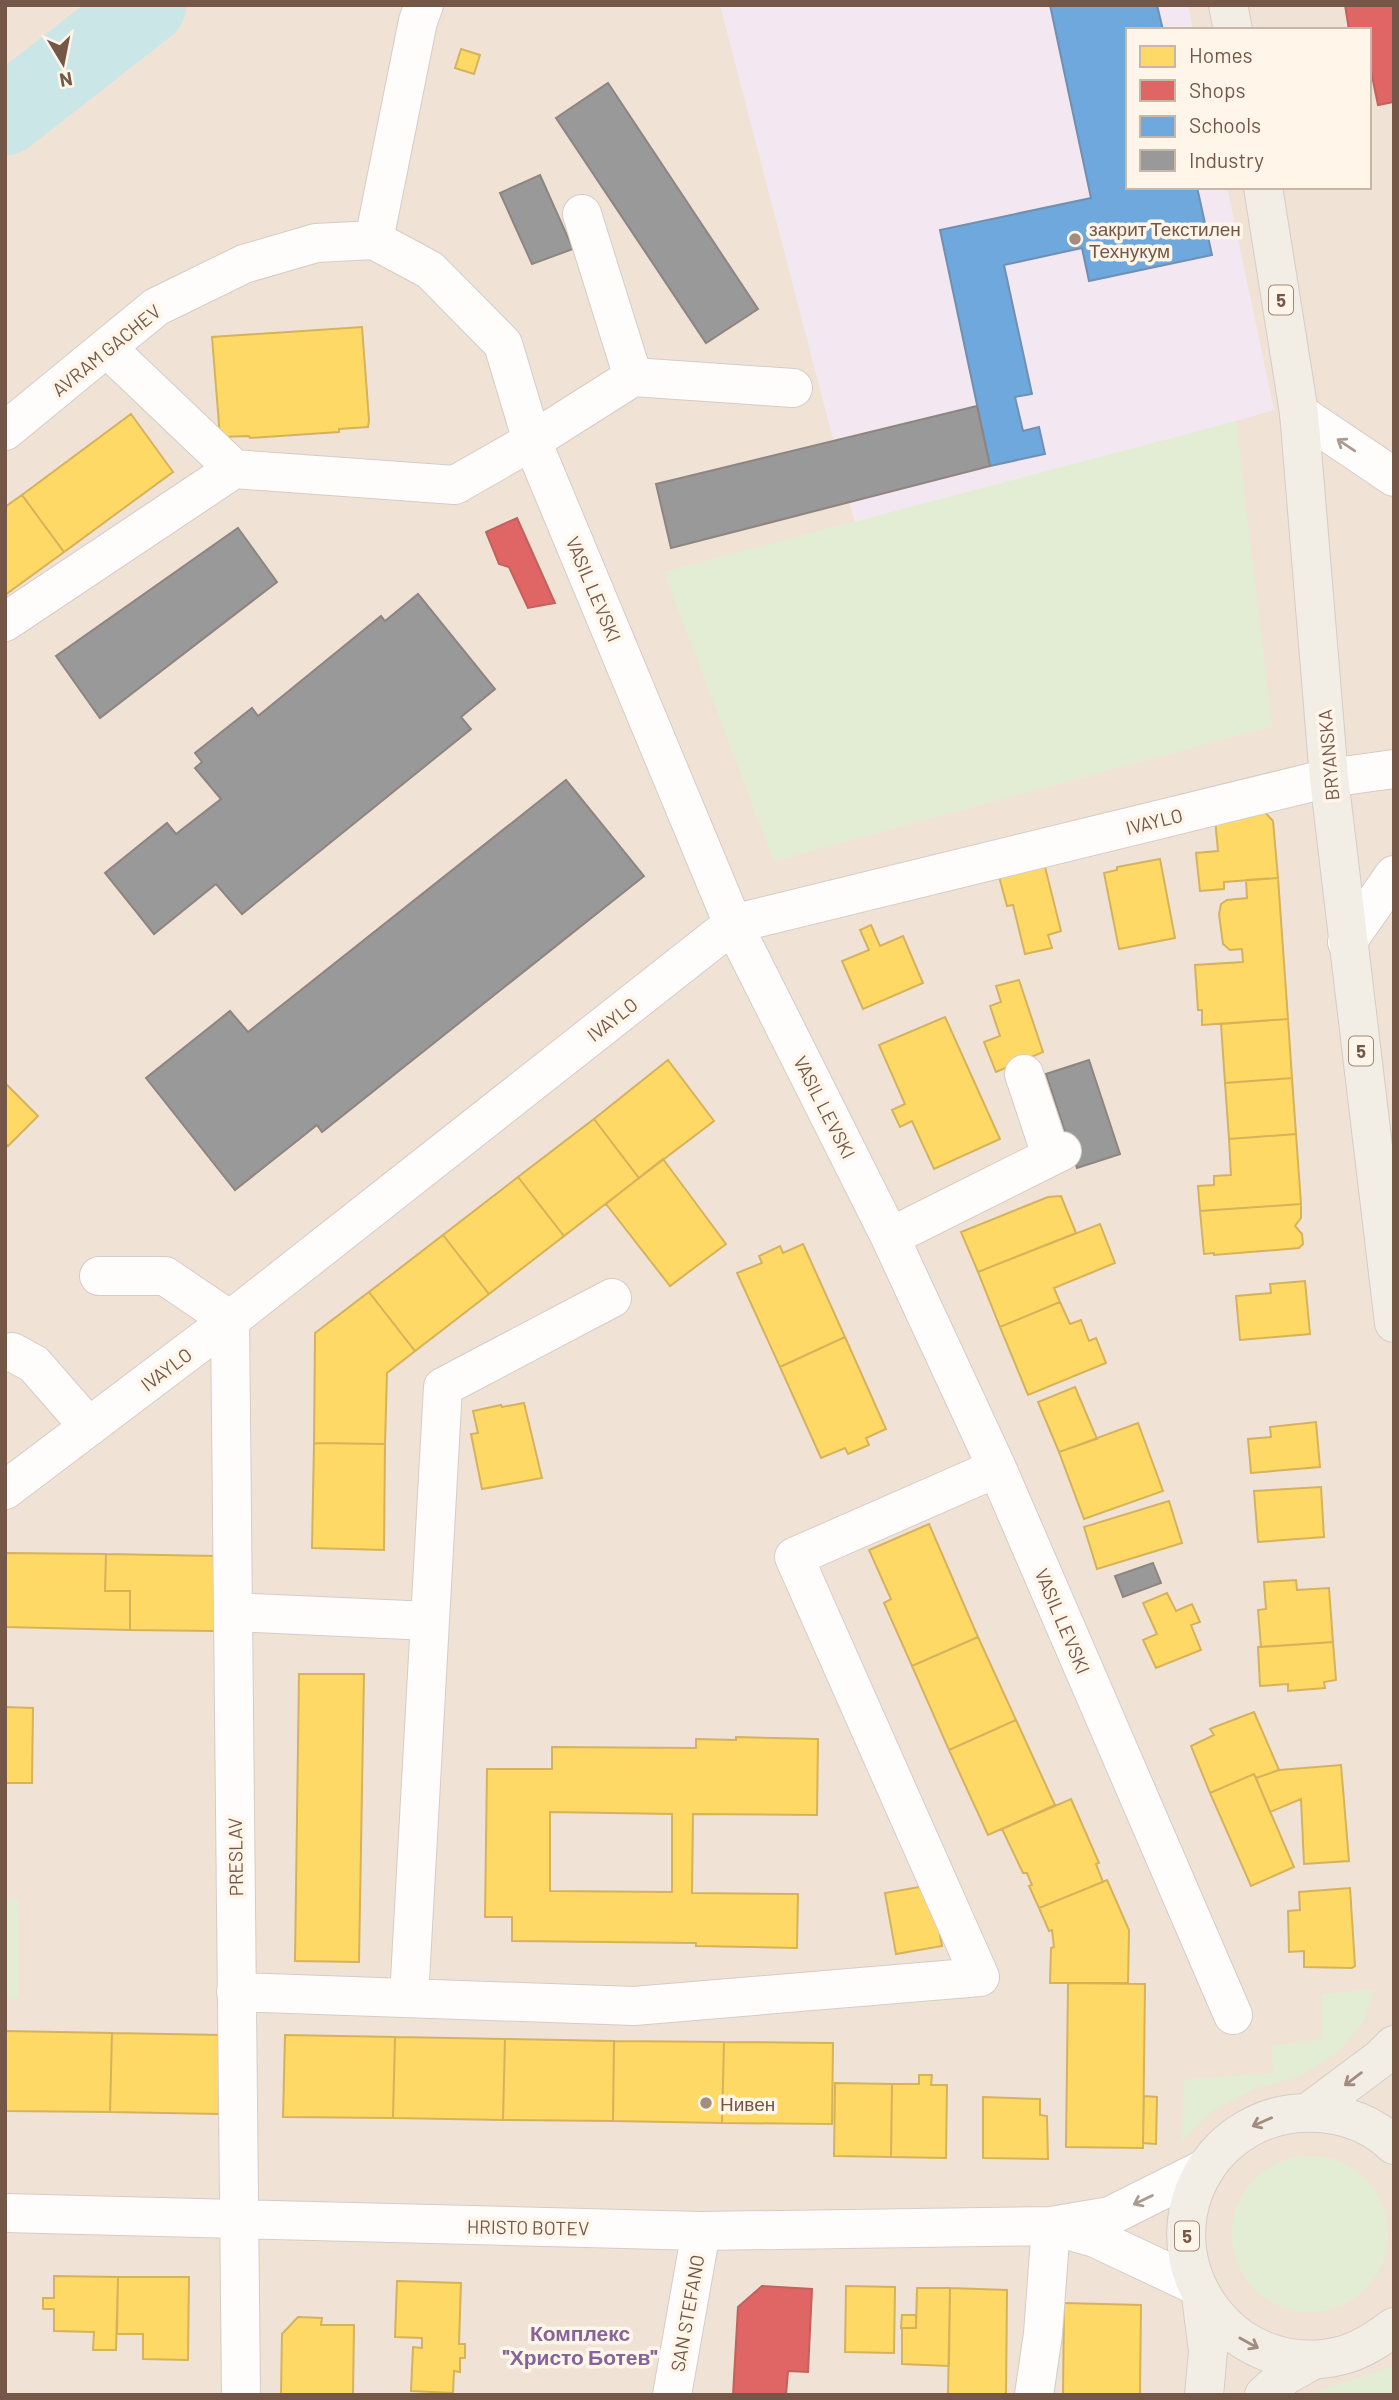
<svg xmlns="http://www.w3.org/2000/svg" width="1399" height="2400" viewBox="0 0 1399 2400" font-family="Barlow,sans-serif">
  <rect width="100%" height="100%" fill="#f7f1e9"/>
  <!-- residential -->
  <path fill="#f0e3d6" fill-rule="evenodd" d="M5,5H1394V2395H5ZM1128,30H1369V187H1128Z"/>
  <!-- education -->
  <path fill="#f3e8f2" d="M720,5H1188L1193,30H1128V187H1227L1274,410L857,531Z"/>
  <!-- green -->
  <path fill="#e3edd3" d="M1236,421L1272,726L774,861L664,572Z
    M5,1898L18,1899L19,1998H5Z
    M1373,1990L1365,2020L1338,2052L1300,2076L1256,2088L1212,2111L1182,2141L1184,2080L1273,2073L1272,2046L1322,2039V1994Z
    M1232 2234a78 78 0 1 1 156 0a78 78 0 1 1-156 0Z
    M1394,2365V2395H1310C1337,2383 1367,2378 1394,2365Z"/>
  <!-- homes -->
  <path fill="#ffd966" stroke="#d6b25d" stroke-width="2" fill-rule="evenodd" d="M461,49L480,55L474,74L455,68Z
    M362,327L369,420L368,427L339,429V432L250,438L249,436L220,437L212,337Z
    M131,414L173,472L64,552L22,495Z
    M22,495L64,552L5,595V507Z
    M1264,811L1273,821L1278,878L1224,882V889L1200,891L1196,853L1218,851L1215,819Z
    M1160,859L1175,938L1119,949L1104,873L1117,870V867Z
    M1044,863L1061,931L1048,935L1052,948L1025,954L1013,905L1007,906L998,873Z
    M1278,878L1288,1019L1202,1025V1010H1198L1195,965L1243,962L1242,949L1230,950L1223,944L1219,914L1221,904L1227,900L1247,898L1246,880Z
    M871,925L880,946L903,936L923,983L863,1009L842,961L869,950L860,930Z
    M1019,980L1043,1052L996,1072L984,1042L1000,1036L990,1006L1001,1002L996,986Z
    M945,1017L1000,1139L934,1169L912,1121L900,1127L892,1110L905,1104L879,1045Z
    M1288,1019L1292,1078L1225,1083L1221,1024Z
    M668,1060L714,1121L639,1178L594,1119Z
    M1292,1078L1296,1134L1229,1139L1225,1083Z
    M5,1083L38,1116L8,1146L5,1143Z
    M594,1119L639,1178L564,1236L518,1177Z
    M1296,1134L1301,1204L1200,1211L1198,1186L1214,1185V1176L1231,1175L1229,1139Z
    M663,1159L726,1244L670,1286L606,1204Z
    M518,1177L564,1236L489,1294L443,1235Z
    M1061,1196L1076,1233L978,1272L961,1232L1048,1197Z
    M1301,1204V1218L1295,1226L1302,1234L1303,1244L1299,1248L1214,1255V1253L1204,1254L1200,1211Z
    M1100,1224L1115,1263L1054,1288L1060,1302L1000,1327L978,1272Z
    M443,1235L489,1294L415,1351L369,1292Z
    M803,1244L845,1337L780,1367L737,1273L762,1263L759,1256L780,1246L783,1253Z
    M1305,1281L1310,1334L1240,1340L1236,1296L1271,1293L1270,1284Z
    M369,1292L415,1351L387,1373L385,1444L314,1443L315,1333Z
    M1060,1302L1070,1324L1081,1320L1089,1341L1096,1338L1106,1363L1028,1395L1000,1327Z
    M845,1337L886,1429L866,1438L869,1445L848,1454L845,1448L821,1458L780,1367Z
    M1075,1387L1097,1439L1059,1452L1038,1402Z
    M524,1403L542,1478L482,1489L471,1434L478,1433L473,1411L501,1405L502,1407Z
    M1316,1422L1320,1467L1251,1473L1248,1439L1271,1437L1270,1427Z
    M1138,1423L1163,1491L1084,1519L1059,1452Z
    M314,1443L385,1444L384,1550L312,1548Z
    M1321,1487L1324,1537L1258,1542L1254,1491Z
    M1169,1501L1182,1543L1097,1569L1084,1527Z
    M929,1524L978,1637L912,1666L884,1603L891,1599L869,1550Z
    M5,1553L106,1554L105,1591H130V1630L5,1627Z
    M106,1554L217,1556L215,1631L130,1630V1591H105Z
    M1296,1580L1297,1590L1329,1588L1333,1642L1261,1647L1258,1610L1266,1609L1264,1582Z
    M1167,1593L1176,1611L1192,1604L1200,1622L1191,1625L1201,1650L1156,1668L1143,1640L1157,1634L1143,1603Z
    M978,1637L1016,1720L949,1750L912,1666Z
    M1333,1642L1336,1680L1324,1682L1325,1688L1288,1691V1684L1260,1686L1258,1647Z
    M299,1674H364L359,1962L295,1961Z
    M5,1707L33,1708L32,1783H5Z
    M1254,1712L1279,1770L1256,1778L1254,1774L1210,1793L1191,1746L1214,1735L1210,1729L1212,1728Z
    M1016,1720L1055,1805L988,1835L949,1750Z
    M736,1737L818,1739L817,1815L693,1814L692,1893L798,1894L797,1948L696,1946V1943L512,1941V1917H485L487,1769H552V1747L696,1748V1739L736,1740ZM550,1812L672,1814V1892L550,1891Z
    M1341,1765L1349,1861L1304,1864L1301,1799L1270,1812L1256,1778L1279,1770Z
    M1254,1774L1294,1867L1251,1886L1210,1793Z
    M1071,1799L1099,1863L1096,1864L1103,1882L1039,1908L1029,1886L1032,1885L1027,1873H1023L1002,1829Z
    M1107,1880L1129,1930L1128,1983H1050L1051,1948L1054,1947L1052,1930L1049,1931L1039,1908Z
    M931,1885L942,1946L896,1954L885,1893Z
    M1350,1888L1355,1966L1352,1968L1304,1967V1951L1289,1952L1288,1911L1300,1910L1299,1892Z
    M1068,1983L1145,1984L1143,2148L1066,2147Z
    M5,2031L112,2033L110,2112L5,2111Z
    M112,2033L221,2035L220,2114L110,2112Z
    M285,2035L395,2037L393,2118L283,2117Z
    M395,2037L505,2039L503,2120L393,2118Z
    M505,2039L614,2041L613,2121L503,2120Z
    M614,2041L724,2042L722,2123L613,2121Z
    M724,2042L833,2043L832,2124L722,2123Z
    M919,2075H932L931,2085H947L946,2158L891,2157L892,2084H919Z
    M835,2083L892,2084L891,2157L834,2156Z
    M1144,2096L1157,2097L1156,2144L1143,2143Z
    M983,2097L1040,2099V2115L1047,2116L1048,2159L983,2158Z
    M54,2276L118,2277L116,2350H93L94,2332L54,2331V2309H43V2298H54Z
    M118,2277H189L188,2360L143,2359V2334H117Z
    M397,2281L461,2283L459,2344H465V2358H460V2372L454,2371L453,2393L411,2391L413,2347L422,2348V2338L395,2337Z
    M846,2286L895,2287L894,2353L845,2352Z
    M917,2288H950L949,2366L902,2364V2328H916Z
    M950,2288L1007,2290L1006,2395H948Z
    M1064,2303L1141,2305L1140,2395H1063Z
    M902,2315H916V2328H901Z
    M298,2317L322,2318L321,2325H354L353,2395H281L282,2334Z"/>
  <!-- shops -->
  <path fill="#e06666" stroke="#c0625d" stroke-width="2" d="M1345,5H1394V102L1378,105L1371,71H1369V30H1349Z
    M517,518L555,603L528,608L509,567L499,564L486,532Z
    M762,2286L812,2289L808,2372L788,2371L786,2395H733L738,2307Z"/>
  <!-- schools -->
  <path fill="#6fa8dc" stroke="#7190b0" stroke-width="2" d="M1050,5H1157L1163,30H1128V187H1197L1212,255L1089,281L1082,248L1004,265L1032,394L1015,397L1023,431L1039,427L1045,454L990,466L940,230L1091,198Z"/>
  <!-- industry -->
  <path fill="#999" stroke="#8e8581" stroke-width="2" d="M608,83L758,309L706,343L556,118Z
    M540,175L573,249L532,264L500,193Z
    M977,406L990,466L671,548L656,484Z
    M238,528L277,582L100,718L56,656Z
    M418,594L495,689L461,717L471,729L242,914L216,884L154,934L105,873L167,823L176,834L221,799L195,768L202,762L195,753L252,708L258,716L381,616L385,621Z
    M566,780L644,876L322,1132L317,1125L235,1190L146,1078L230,1011L248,1032Z
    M1089,1060L1120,1154L1077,1168L1046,1074Z
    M1153,1563L1161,1583L1123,1597L1115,1576Z"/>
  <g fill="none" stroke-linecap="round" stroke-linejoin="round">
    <!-- river -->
    <path stroke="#cae6e7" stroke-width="79" d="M5,116L147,5"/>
    <!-- minor casing -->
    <g stroke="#d5ccc6" stroke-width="40">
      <path id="minor" d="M582,214L633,377
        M374,240L418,21L424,5
        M108,349L234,469
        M1299,413L1394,477
        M5,431L156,307L244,264L316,243L374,240L430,270L503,344L532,441L733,924L890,1237L997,1468L1233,2015
        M5,622L234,469L455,485L532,441L633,377L793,388
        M1347,942L1394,875
        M1024,1074L1051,1155
        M890,1237L1062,1151
        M99,1276H165L230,1320
        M230,1320L241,2395
        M5,1353L12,1352L34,1364L89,1427
        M5,1490L230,1320L733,924L1329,778L1394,769
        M233,1612L429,1621
        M236,1992L634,2006L980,1977L794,1557L997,1468
        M409,1998L443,1387L612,1298
        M5,2213L701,2231L1051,2226L1110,2216L1204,2169
        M1059,2228L1095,2238L1195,2285
        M672,2395L701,2231
        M1034,2395L1043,2334L1051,2226"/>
    </g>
    <!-- major casing -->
    <g stroke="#d5ccc5" stroke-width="40">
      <path id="major" d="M1228,5L1233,30
        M1263,187L1299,413L1329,778L1394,1323
        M1310,2111L1381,2058L1394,2045
        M1394,2145C1366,2118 1327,2109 1291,2114C1261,2118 1233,2134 1214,2157C1139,2251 1227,2386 1343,2355C1362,2350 1378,2339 1394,2327
        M1201,2296L1208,2351L1204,2395
        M1264,2395L1285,2376L1313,2360"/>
    </g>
    <!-- minor -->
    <use href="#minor" stroke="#fefdfc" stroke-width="38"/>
    <!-- major -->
    <use href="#major" stroke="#f2ede5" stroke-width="38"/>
  </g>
  <!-- one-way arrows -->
  <defs><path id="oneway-shaft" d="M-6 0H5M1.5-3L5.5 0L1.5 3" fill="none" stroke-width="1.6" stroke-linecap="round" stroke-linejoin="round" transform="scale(1.75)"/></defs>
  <g stroke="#ac9990">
    <use href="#oneway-shaft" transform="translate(1346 445) rotate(-146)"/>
    <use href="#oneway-shaft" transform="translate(1143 2200) rotate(154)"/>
  </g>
  <g stroke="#a18c7f">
    <use href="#oneway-shaft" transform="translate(1353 2079) rotate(143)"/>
    <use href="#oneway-shaft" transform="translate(1262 2122) rotate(156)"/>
    <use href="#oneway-shaft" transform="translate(1249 2343) rotate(29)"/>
  </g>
  <!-- markers -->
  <g fill="#a28d80" stroke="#fff6e9" stroke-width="2.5">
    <circle cx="1075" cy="239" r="7"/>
    <circle cx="706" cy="2103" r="7"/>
  </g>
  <g text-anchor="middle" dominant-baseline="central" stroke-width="7" stroke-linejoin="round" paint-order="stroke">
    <!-- shield labels -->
    <g fill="#fff6e9" stroke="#9e8778" stroke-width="2">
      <rect x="1269" y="285.5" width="24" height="29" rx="5"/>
      <rect x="1349" y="1036.5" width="24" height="29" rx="5"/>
      <rect x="1175" y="2221.5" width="24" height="29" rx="5"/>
    </g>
    <g font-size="18" font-weight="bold" fill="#755748">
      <text x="1281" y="300">5</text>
      <text x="1361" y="1051">5</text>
      <text x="1187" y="2236">5</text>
    </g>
    <!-- poi labels -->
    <g font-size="19" fill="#755748" stroke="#fff6e9" text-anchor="start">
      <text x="1089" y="228">закрит Текстилен<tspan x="1089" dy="22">Технукум</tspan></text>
      <text x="720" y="2103">Нивен</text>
    </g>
    <!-- street labels -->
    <g font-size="19" fill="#755748" stroke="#fff6e9">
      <text transform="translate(106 350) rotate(-39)">AVRAM GACHEV</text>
      <text transform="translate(594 589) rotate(67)">VASIL LEVSKI</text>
      <text transform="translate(1328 755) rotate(-95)">BRYANSKA</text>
      <text transform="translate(1154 821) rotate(-14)">IVAYLO</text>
      <text transform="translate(612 1019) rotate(-38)">IVAYLO</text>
      <text transform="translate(825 1107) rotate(63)">VASIL LEVSKI</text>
      <text transform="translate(166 1369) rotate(-37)">IVAYLO</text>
      <text transform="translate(1063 1621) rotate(67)">VASIL LEVSKI</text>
      <text transform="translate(235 1857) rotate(-91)">PRESLAV</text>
      <text transform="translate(528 2227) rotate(1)">HRISTO BOTEV</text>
      <text transform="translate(687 2313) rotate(-80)">SAN STEFANO</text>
    </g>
    <!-- neighbourhood labels -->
    <g font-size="21" font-weight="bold" fill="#856499" stroke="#fff6e9">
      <text x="580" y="2332">Комплекс<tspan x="580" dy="24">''Христо Ботев''</tspan></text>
    </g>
  </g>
  <!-- border -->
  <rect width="1399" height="2400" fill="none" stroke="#755748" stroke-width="14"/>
  <!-- legend -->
  <rect x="1126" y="28" width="245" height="161" fill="#fff6e9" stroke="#c8b6a9" stroke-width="2"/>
  <rect x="1140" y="46" width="35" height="21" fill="#ffd966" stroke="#c8b6a9" stroke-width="2"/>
  <text x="1189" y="63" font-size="21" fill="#755748">Homes</text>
  <rect x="1140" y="80" width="35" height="21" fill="#e06666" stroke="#c8b6a9" stroke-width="2"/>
  <text x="1189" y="98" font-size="21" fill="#755748">Shops</text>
  <rect x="1140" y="116" width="35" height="21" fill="#6fa8dc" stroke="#c8b6a9" stroke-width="2"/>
  <text x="1189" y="133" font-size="21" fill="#755748">Schools</text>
  <rect x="1140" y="150" width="35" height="21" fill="#999999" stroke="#c8b6a9" stroke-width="2"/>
  <text x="1189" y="168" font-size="21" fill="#755748">Industry</text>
  <!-- north arrow -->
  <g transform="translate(63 63) rotate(170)" stroke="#fff6e9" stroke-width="5" paint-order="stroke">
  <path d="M0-5L12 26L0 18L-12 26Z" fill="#755748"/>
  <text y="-10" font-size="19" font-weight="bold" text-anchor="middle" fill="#755748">N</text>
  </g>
</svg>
